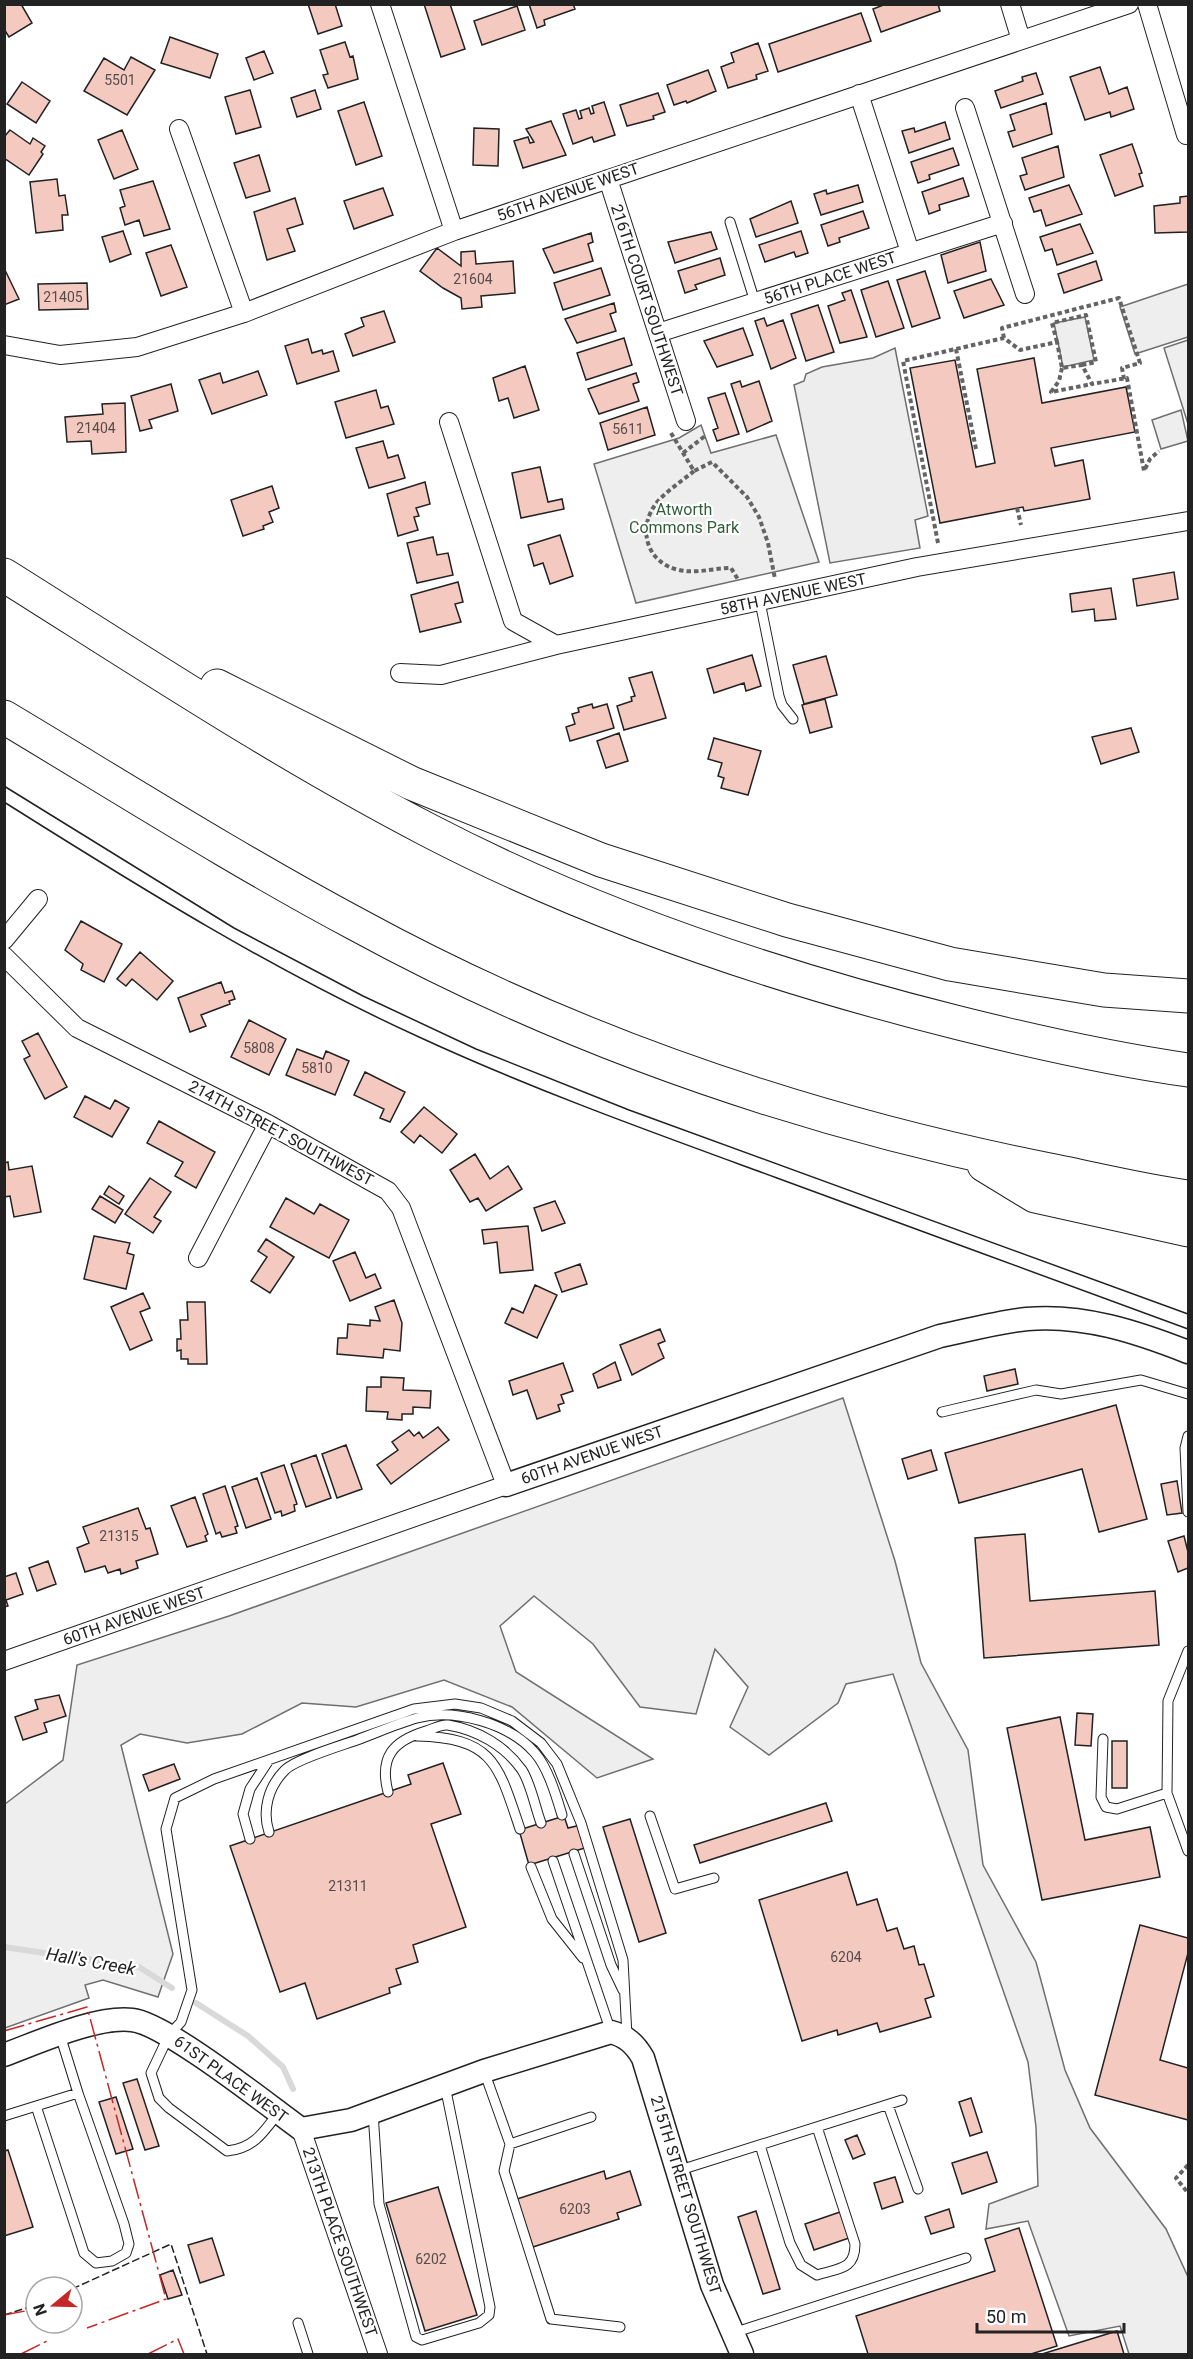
<svg xmlns="http://www.w3.org/2000/svg" width="1193" height="2359" viewBox="0 0 1193 2359" font-family="Roboto,sans-serif">
  <rect width="100%" height="100%" fill="#fff"/>
  <!-- green -->
  <path fill="#eee" stroke="#6f6f6f" stroke-width="1.5" d="M1188,284V337L1135,354L1120,307Z
    M1085,317L1094,360L1063,367L1054,323Z
    M1188,340V424L1164,348Z
    M1181,410L1188,441L1161,449L1152,420Z
    M701,425L711,453L776,435L819,562L636,603L594,464L679,438Z
    M843,1398L895,1561L921,1663L968,1750L983,1865L1036,1962L1065,2070L1090,2128L1166,2229L1188,2277V2354H1129L1120,2326L1069,2336L1028,2221L986,2229L989,2204L1038,2186L1036,2127L1028,2062L893,1674L846,1684L838,1703L769,1755L730,1727L748,1687L715,1649L696,1714L640,1707L593,1644L534,1596L500,1626L516,1672L653,1759L597,1778L512,1707L444,1680L356,1707L302,1703L242,1734L187,1743L140,1734L121,1745L173,1954L158,1997L103,1980L85,1985L89,1998L5,2028V1804L63,1760L77,1665L229,1616Z"/>
  <!-- parking -->
  <path fill="#ededed" stroke="#6f6f6f" stroke-width="1.5" d="M895,348L928,516L915,520L920,548L830,563L794,385L804,381L806,374L822,367L873,358Z"/>
  <g fill="none" stroke-linecap="round" stroke-linejoin="round">
    <!-- stream -->
    <path stroke="#d9d9d9" stroke-width="6" d="M4,1947L139,1967L172,1988
      M196,2003L248,2036L283,2067L293,2089"/>
  </g>
  <!-- building -->
  <path fill="#f3c9c0" stroke="#222" stroke-width="1.5" d="M4,4H21L32,23L9,37L4,29Z
    M308,4H335L342,26L318,34Z
    M424,4H450L465,49L441,57Z
    M529,4H573L575,9L544,20L545,25L537,28Z
    M886,4H938L940,11L881,32L873,9Z
    M517,6L525,30L482,45L474,21Z
    M861,13L871,41L778,72L769,44Z
    M170,37L218,54L210,78L161,63Z
    M345,42L350,57L353,56L358,79L328,88L323,75L328,74L320,50Z
    M758,43L768,71L756,75L757,79L728,88L721,67L734,62L731,53Z
    M264,51L273,73L254,80L246,58Z
    M131,57L155,70L127,115L84,91L104,58L124,70Z
    M1100,67L1109,94L1127,87L1134,109L1111,117L1110,112L1085,120L1070,77Z
    M708,70L716,91L687,103L686,101L674,105L667,85Z
    M1036,73L1043,94L1001,108L995,91L1023,81L1022,77Z
    M22,82L50,101L36,123L7,104Z
    M250,90L261,127L236,134L225,97Z
    M315,90L321,109L297,117L291,98Z
    M658,93L665,112L653,116L654,119L627,126L620,105Z
    M364,102L382,156L356,165L338,111Z
    M604,102L615,135L594,142L592,137L573,144L563,114L576,110L579,119L582,118L580,111L589,108L591,114L594,113L592,106Z
    M1046,103L1052,134L1013,147L1008,132L1015,130L1010,115Z
    M551,121L566,155L523,168L514,141L528,137L530,143L534,142L526,129Z
    M945,122L950,139L909,153L902,131L914,128L915,132Z
    M474,128L499,129L498,166L473,165Z
    M10,130L30,144L33,138L45,146L41,152L43,154L29,175L4,158V137Z
    M122,130L138,169L114,179L98,140Z
    M1132,144L1142,173L1139,174L1143,186L1115,196L1100,155Z
    M1058,146L1064,177L1025,190L1020,176L1027,174L1022,158Z
    M953,148L959,165L929,175L930,179L918,183L911,162Z
    M259,155L270,191L246,198L234,163Z
    M963,178L969,196L939,205L940,210L929,214L922,192Z
    M57,179L59,196L65,195L68,215H62L63,230L36,233L30,182Z
    M153,181L170,229L144,236L139,220L125,225L120,208L125,206L120,190Z
    M858,185L863,202L821,215L814,194L826,190L827,194Z
    M1069,185L1082,214L1046,226L1041,210L1034,212L1029,198Z
    M383,188L393,215L354,229L344,201Z
    M1188,196V232L1155,233L1154,206L1180,203V197Z
    M295,198L303,224L287,229L295,251L267,260L254,212Z
    M791,201L798,223L756,237L750,219Z
    M863,211L869,228L839,238L840,242L828,246L821,225Z
    M1080,224L1093,253L1057,265L1052,249L1045,251L1040,237Z
    M123,231L131,254L110,262L102,237Z
    M801,231L808,253L796,257L794,252L765,262L759,245Z
    M711,232L717,249L675,263L668,242Z
    M591,233L593,242L588,244L593,261L554,273L543,249Z
    M980,242L986,271L948,283L941,255Z
    M171,245L187,287L161,296L146,253Z
    M437,248L461,266V252L475,251L476,264L513,261L515,293L481,296L482,307L462,309L461,298L443,288L420,271Z
    M720,258L725,275L695,285L697,289L685,293L678,271Z
    M1096,261L1102,280L1064,293L1058,274Z
    M4,268L19,299L4,305Z
    M601,268L610,295L563,310L554,283Z
    M925,271L940,318L912,327L897,280Z
    M991,279L1004,305L964,318L954,291Z
    M888,281L904,328L876,337L861,290Z
    M87,283L88,309L39,310L38,284Z
    M851,290L867,337L840,343L828,306L845,300L842,293Z
    M614,303L616,312L610,314L616,331L577,343L565,319Z
    M818,305L834,352L806,361L791,314Z
    M384,311L395,342L353,356L345,334L364,326L361,318Z
    M764,318L767,326L783,320L796,358L771,369L755,321Z
    M743,328L753,355L717,367L704,341Z
    M624,338L632,365L586,380L577,353Z
    M308,339L312,353L322,350L323,354L333,351L339,371L297,384L285,346Z
    M1034,358L1042,403L1126,387L1135,432L1051,448L1055,466L1083,460L1090,499L1024,511L1023,507L940,523L910,368L955,360L976,467L995,463L977,369Z
    M525,366L539,410L514,418L508,398L499,401L493,378Z
    M258,371L267,395L212,414L199,380L220,373L223,383Z
    M636,373L639,382L633,384L639,401L599,414L588,389Z
    M740,381L742,387L759,381L772,421L747,432L731,384Z
    M171,384L178,411L149,420L152,428L140,431L131,396Z
    M376,390L381,408L388,406L394,424L346,438L335,402Z
    M725,393L739,434L717,441L713,430L718,428L708,398Z
    M125,403L126,452L92,454L91,441L67,442L65,417L103,414L102,404Z
    M647,407L655,435L608,450L600,423Z
    M383,441L388,458L398,455L405,478L369,488L356,448Z
    M540,467L548,502L562,499L564,509L521,518L512,473Z
    M425,482L430,504L416,508L419,516L414,517L418,530L398,536L387,494Z
    M272,486L279,508L269,512L273,522L263,526L264,529L243,536L231,500Z
    M560,535L573,576L550,584L543,563L534,566L528,545Z
    M433,537L437,555L448,553L453,575L417,583L407,543Z
    M1174,572L1178,599L1137,606L1133,579Z
    M458,582L463,602L455,604L461,622L420,632L411,595Z
    M1111,588L1116,619L1095,621L1094,609L1072,612L1070,594Z
    M752,655L761,686L746,691L744,683L714,693L707,669Z
    M826,656L837,695L804,704L793,665Z
    M652,672L666,718L624,730L617,706L632,701L631,697L635,696L629,678Z
    M825,699L832,727L810,733L802,705Z
    M592,704L593,708L607,704L614,728L570,741L566,727L575,724L572,714L579,712L578,708Z
    M1131,728L1139,752L1101,764L1092,737Z
    M619,733L628,761L606,768L597,741Z
    M714,738L761,751L748,795L721,788L724,778L718,776L722,763L708,759Z
    M81,921L122,944L104,982L81,970L83,964L65,950Z
    M140,952L173,981L157,1000L132,979L126,986L117,979Z
    M221,982L225,993L232,991L235,999L229,1001L230,1004L201,1015L206,1026L190,1032L178,998Z
    M249,1020L286,1039L269,1075L231,1057Z
    M38,1033L67,1087L45,1099L24,1059L30,1056L22,1041Z
    M297,1049L323,1059L326,1051L349,1061L335,1095L286,1075Z
    M365,1072L405,1092L390,1122L380,1118L384,1109L354,1095Z
    M85,1096L110,1109L115,1100L129,1108L112,1137L74,1117Z
    M424,1107L457,1134L442,1153L420,1135L414,1143L401,1132Z
    M159,1121L215,1152L196,1188L175,1176L183,1162L147,1143Z
    M475,1154L490,1179L508,1166L522,1189L486,1211L478,1198L470,1202L450,1170Z
    M8,1162L9,1170L32,1166L41,1212L14,1217L10,1196L4,1197V1163Z
    M150,1178L171,1192L154,1217L161,1221L153,1233L125,1214Z
    M109,1186L124,1196L119,1204L104,1194Z
    M100,1196L123,1210L115,1223L92,1209Z
    M286,1198L314,1214L320,1204L349,1220L329,1258L270,1227Z
    M555,1201L565,1223L542,1231L534,1208Z
    M528,1226L533,1270L500,1273L497,1242L484,1244L482,1230Z
    M94,1236L130,1243L127,1253L134,1255L126,1289L84,1279Z
    M266,1239L294,1257L270,1293L251,1281L267,1257L258,1251Z
    M355,1252L366,1278L375,1274L381,1288L350,1301L333,1261Z
    M580,1264L587,1284L562,1292L555,1273Z
    M535,1285L557,1295L537,1338L505,1323L512,1308L523,1313Z
    M143,1293L150,1308L140,1312L152,1340L130,1350L111,1307Z
    M394,1300L402,1323L400,1351L384,1349L383,1358L337,1354L338,1338H347L348,1324L370,1326V1320L380,1321L375,1307Z
    M187,1302H205L207,1364H188V1359H181V1350L177,1351V1339H181L180,1320H188Z
    M660,1329L665,1341L658,1344L664,1358L632,1375L620,1345Z
    M615,1362L621,1380L598,1388L593,1374Z
    M563,1363L573,1391L561,1395L564,1403L558,1405L560,1411L537,1419L527,1390L513,1395L509,1381Z
    M1015,1369L1018,1384L987,1391L984,1376Z
    M381,1377L404,1378L403,1390L431,1391L430,1408L413,1407V1414H402V1420L387,1419L388,1412L366,1411L367,1387H381Z
    M1116,1405L1147,1519L1099,1532L1082,1469L959,1503L945,1453Z
    M438,1427L449,1440L391,1484L377,1465L398,1450L392,1442L409,1430L414,1436L419,1432L423,1438Z
    M346,1445L362,1489L337,1498L322,1454Z
    M931,1450L937,1470L908,1479L902,1459Z
    M316,1455L331,1498L306,1507L291,1464Z
    M284,1465L297,1504L294,1505L295,1511L282,1516L281,1511L275,1513L261,1473Z
    M257,1478L271,1519L246,1528L232,1487Z
    M1177,1481L1182,1513L1167,1515L1161,1484Z
    M225,1486L238,1526L235,1527L237,1533L222,1537L220,1532L216,1534L203,1494Z
    M195,1497L208,1534L205,1536L207,1541L187,1547L171,1506Z
    M138,1508L146,1529L150,1528L158,1554L136,1561L138,1568L121,1574L120,1569L108,1573L105,1566L85,1572L77,1548L89,1543L83,1527Z
    M1025,1534L1030,1601L1155,1591L1159,1645L984,1658L975,1538Z
    M1184,1536L1188,1552V1568L1178,1572L1168,1541Z
    M48,1561L56,1584L37,1591L29,1568Z
    M16,1573L23,1594L6,1600L8,1606L4,1607V1577Z
    M59,1695L66,1716L44,1723L47,1732L23,1740L15,1717L38,1709L35,1700Z
    M1077,1713L1093,1714L1091,1746L1075,1745Z
    M1060,1717L1085,1840L1150,1827L1160,1877L1042,1900L1007,1728Z
    M1112,1741H1127V1788H1112Z
    M443,1763L461,1814L431,1824L466,1927L413,1945L418,1962L396,1969L401,1984L389,1988L390,1993L317,2019L305,1983L280,1992L230,1846L411,1784L408,1775Z
    M174,1764L180,1779L149,1791L143,1775Z
    M826,1803L832,1821L700,1863L694,1845Z
    M564,1816L568,1828L581,1825L588,1847L529,1865L519,1830Z
    M630,1819L666,1933L639,1942L603,1827Z
    M847,1872L857,1905L877,1899L887,1931L897,1928L904,1949L914,1946L919,1965L924,1964L934,1996L925,1999L931,2017L880,2032L877,2023L838,2035L837,2030L802,2041L759,1900Z
    M1140,1925L1188,1938V1953L1160,2060L1188,2068V2120L1095,2095Z
    M137,2079L159,2146L145,2150L123,2083Z
    M116,2097L133,2149L116,2154L99,2102Z
    M971,2098L982,2132L970,2136L959,2102Z
    M857,2135L865,2154L853,2159L845,2140Z
    M8,2150L33,2227L4,2236V2151Z
    M987,2152L997,2182L962,2194L952,2163Z
    M604,2171L606,2179L630,2171L641,2205L617,2213L619,2219L533,2247L517,2199Z
    M895,2177L903,2202L882,2209L874,2183Z
    M438,2187L477,2315L425,2331L386,2203Z
    M949,2209L954,2227L931,2234L925,2217Z
    M756,2211L780,2289L763,2294L738,2217Z
    M840,2212L849,2238L814,2250L805,2224Z
    M1019,2228L1057,2346L1031,2354H868L856,2316L995,2271L985,2239Z
    M212,2238L224,2275L200,2283L188,2245Z
    M173,2270L182,2295L168,2299L160,2275Z
    M1117,2331L1124,2354H1042Z"/>
  <g fill="none" stroke-linecap="round" stroke-linejoin="round">
    <!-- service casing -->
    <g stroke="#222" stroke-width="11">
      <path id="service" d="M730,222L755,302
        M760,602L779,696L782,705L793,719
        M942,1412L1036,1390L1061,1394L1141,1380L1188,1394
        M1188,1436L1185,1448L1188,1512
        M1188,1651L1168,1701L1167,1793L1188,1851
        M417,1736C493,1738 498,1763 520,1829
        M1103,1739L1101,1797L1106,1807L1117,1809L1167,1793
        M388,1792C379,1757 393,1741 426,1731C433,1729 441,1724 448,1725C478,1730 505,1746 522,1770C531,1784 535,1807 541,1823
        M650,1816L675,1889L714,1878
        M269,1832C262,1811 268,1787 285,1770C296,1759 340,1746 357,1740C376,1733 396,1724 417,1718C454,1708 509,1723 535,1753C548,1768 556,1795 562,1815
        M250,1839L243,1814L250,1789L269,1760
        M574,1854L611,1965L623,1990
        M553,1861L611,2032
        M531,1867L552,1919L583,1958
        M484,2071L510,2144L591,2117
        M888,2105L918,2189
        M36,2106L84,2253L96,2263L112,2261L126,2253L129,2244L124,2224L78,2093
        M373,2112L379,2204L416,2337L422,2340L479,2323L489,2315L490,2307L445,2086
        M278,2113C264,2132 253,2149 227,2151L169,2108L159,2098L151,2073L169,2035L181,2022L192,1990L166,1829L175,1798L214,1779L414,1709L455,1704L481,1708L512,1721L541,1743L557,1764L581,1823L623,1960L627,2036
        M4,2116L78,2093L60,2035
        M510,2144L504,2171L551,2319L620,2327
        M760,2145L790,2243L801,2265L817,2275C839,2268 855,2270 855,2244L817,2127
        M677,2171L902,2100
        M298,2323L308,2354
        M733,2333L966,2258"/>
    </g>
    <!-- minor casing -->
    <g stroke="#222" stroke-width="20">
      <path id="minor" d="M380,4L454,231
        M1010,4L1021,40
        M1147,4L1186,135
        M859,94L910,252
        M965,108L1025,294
        M179,129L244,313
        M608,179L686,421
        M658,333L1003,223
        M4,345L60,355L137,347L244,313L454,231L1129,4
        M449,422L513,621L556,645
        M400,673L441,675L556,645L917,567L1188,521
        M4,940L38,899
        M4,956L77,1028L268,1124L388,1191L401,1208L506,1485L4,1661
        M198,1258L268,1124
        M301,2129L378,2354"/>
    </g>
    <!-- tertiary casing -->
    <g stroke="#222" stroke-width="25">
      <path id="tertiary" d="M506,1485L940,1336C969,1330 998,1322 1027,1319C1083,1314 1137,1332 1188,1352
        M4,2055C39,2042 96,2016 132,2020C165,2023 269,2106 301,2129L351,2120L484,2071L611,2032C626,2036 635,2044 643,2058L712,2285L742,2354"/>
    </g>
    <!-- motorway casing -->
    <g stroke="#222" stroke-width="35">
      <path id="motorway" d="M4,575C144,663 282,754 428,830C593,916 779,978 959,1023C1035,1042 1111,1059 1188,1070
        M217,686L411,783L601,860L787,920L950,964L1104,990L1188,996
        M4,717C121,787 236,860 356,924C572,1042 808,1122 1049,1170C1095,1179 1142,1191 1188,1197
        M984,1165L1035,1196L1188,1230"/>
    </g>
    <!-- path -->
    <path stroke="#646464" stroke-width="4" stroke-dasharray="4.5 3" stroke-linecap="butt" d="M1004,338L1002,328L1119,298L1140,363L1122,368L1124,379
      M1057,342L1052,323L1086,315L1096,362L1082,365
      M956,349L976,449
      M1062,368L1059,381L1051,392L1092,384
      M671,433L694,471L712,462L747,497L759,517L768,543L775,579
      M683,453L705,436
      M694,471C682,481 668,490 658,501C636,527 646,563 679,570C696,574 714,568 731,568L739,581
      M1017,508L1021,525
      M938,543L903,361L1004,338L1020,350L1057,342L1062,368L1082,365L1092,384L1127,378L1144,471L1150,459L1159,451
      M1188,2165L1176,2178L1188,2193"/>
    <!-- service -->
    <use href="#service" stroke="#fff" stroke-width="9"/>
    <!-- minor -->
    <use href="#minor" stroke="#fff" stroke-width="18"/>
    <!-- tertiary -->
    <use href="#tertiary" stroke="#fff" stroke-width="22"/>
    <!-- motorway -->
    <use href="#motorway" stroke="#fff" stroke-width="33"/>
    <!-- tram -->
    <path stroke="#222" stroke-width="1.5" d="M4,786L234,928L363,996L476,1049L629,1110L1188,1314
      M4,802C139,887 274,971 419,1037C536,1091 657,1134 777,1178C914,1229 1051,1278 1188,1329"/>
    <!-- fence -->
    <path stroke="#222" stroke-width="1.5" stroke-dasharray="8 3" stroke-linecap="butt" d="M72,2289L171,2244L207,2354
      M4,2315L36,2305"/>
    <!-- power -->
    <path stroke="#c62828" stroke-width="1.5" stroke-dasharray="21 4.5 3 4.5" stroke-linecap="butt" d="M4,2031L87,2007L166,2299L87,2328
      M72,2303L77,2302
      M4,2315L36,2309
      M21,2354L49,2340
      M148,2354L178,2339L184,2354"/>
  </g>
  <g text-anchor="middle" dominant-baseline="central" stroke-width="4.5" stroke-linejoin="round" paint-order="stroke">
    <!-- number labels -->
    <g font-size="14" fill="#564c4a">
      <text x="120" y="80">5501</text>
      <text x="473" y="279">21604</text>
      <text x="63" y="297">21405</text>
      <text x="96" y="428">21404</text>
      <text x="628" y="429">5611</text>
      <text x="259" y="1048">5808</text>
      <text x="317" y="1068">5810</text>
      <text x="119" y="1536">21315</text>
      <text x="348" y="1886">21311</text>
      <text x="846" y="1957">6204</text>
      <text x="575" y="2209">6203</text>
      <text x="431" y="2259">6202</text>
    </g>
    <!-- street labels -->
    <g font-size="16" fill="#222" stroke="#fff">
      <text transform="translate(568 192) rotate(-19)">56TH AVENUE WEST</text>
      <text transform="translate(830 278) rotate(-18)">56TH PLACE WEST</text>
      <text transform="translate(647 300) rotate(72)">216TH COURT SOUTHWEST</text>
      <text transform="translate(793 594) rotate(-12)">58TH AVENUE WEST</text>
      <text transform="translate(281 1133) rotate(28)">214TH STREET SOUTHWEST</text>
      <text transform="translate(592 1455) rotate(-19)">60TH AVENUE WEST</text>
      <text transform="translate(134 1616) rotate(-19)">60TH AVENUE WEST</text>
      <text transform="translate(231 2079) rotate(36)">61ST PLACE WEST</text>
      <text transform="translate(686 2195) rotate(73)">215TH STREET SOUTHWEST</text>
      <text transform="translate(340 2242) rotate(71)">213TH PLACE SOUTHWEST</text>
    </g>
    <!-- park labels -->
    <g font-size="16" fill="#2f5e38" stroke="#fff">
      <text x="684" y="509">Atworth<tspan x="684" dy="18">Commons Park</tspan></text>
    </g>
    <!-- water labels -->
    <g font-size="18" font-style="italic" fill="#222" stroke="#fff">
      <text transform="translate(91 1961) rotate(10)">Hall's Creek</text>
    </g>
  </g>
  <!-- border -->
  <rect width="1193" height="2359" fill="none" stroke="#222222" stroke-width="12"/>
  <!-- north arrow -->
  <g transform="translate(54 2305) rotate(251)"><circle r="28" fill="#ffffff" stroke="#a7a7a7" stroke-width="1.5"/>
  <path d="M0-4.5L10 22L0 15L-10 22Z" fill="#c62828"/>
  <text y="-9" font-size="16" font-weight="bold" text-anchor="middle" fill="#222222">N</text>
  </g>
  <!-- scale -->
  <path d="M977 2323v9h147v-9" fill="none" stroke="#222222" stroke-width="3"/>
  <text x="986" y="2323" font-size="18" fill="#222222" stroke="#ffffff" stroke-width="4.5" paint-order="stroke">50 m</text>
</svg>
